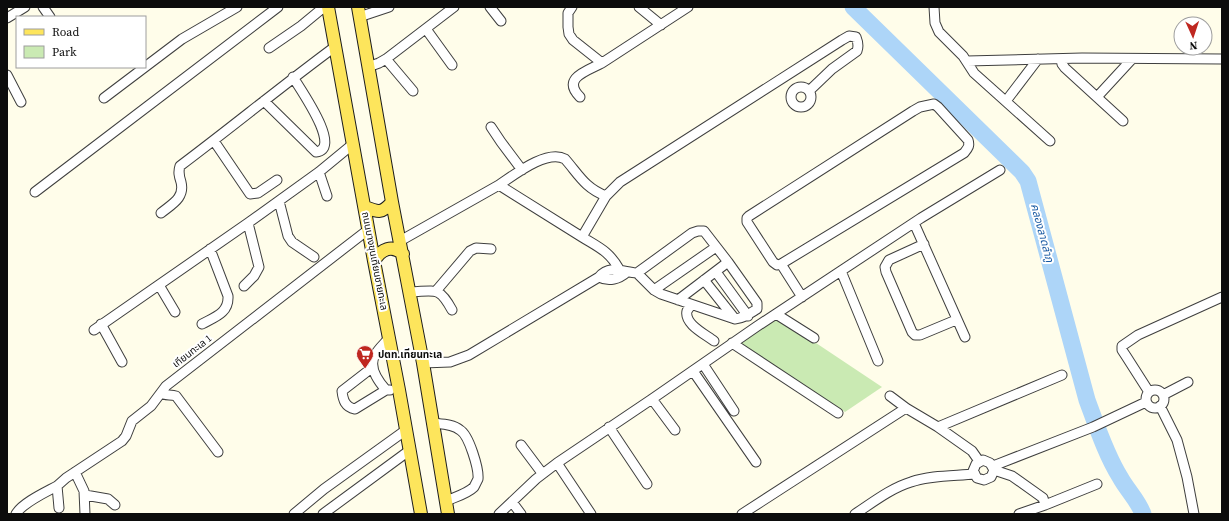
<svg xmlns="http://www.w3.org/2000/svg" width="1229" height="521" viewBox="0 0 1229 521" font-family="'Source Serif 4','Noto Sans Thai',serif">
  <rect width="100%" height="100%" fill="#fffdea"/>
  <!-- green -->
  <path fill="#caeab3" d="M777,317L882,387L845,412L740,343Z"/>
  <g fill="none" stroke-linecap="round" stroke-linejoin="round">
    <!-- river -->
    <path stroke="#add5f8" stroke-width="17" d="M853,7L1022,172L1028,181L1087,400C1096,424 1106,455 1120,477C1127,490 1138,500 1143,514"/>
    <!-- minor casing -->
    <g stroke="#3f3f3f" stroke-width="11">
      <path id="minor" d="M43,7L50,17
        M490,7L501,21
        M572,7L568,13V27L569,34L573,40L602,63L688,7
        M639,7L661,25
        M934,7L935,23L939,32L963,56L974,73L1050,141
        M359,17L389,7
        M7,18L25,7
        M426,29L452,65
        M269,48L301,26L324,7
        M386,59L413,91
        M1061,59L1062,64L1065,68L1123,121
        M967,61L1082,58L1222,59
        M368,67L379,63L386,59L454,7
        M7,75L21,102
        M791 97a10 10 0 1 1 20 0a10 10 0 1 1-20 0Z
        M580,97C561,78 587,71 602,63
        M1097,97L1132,59
        M104,98L182,39L237,7
        M264,101L316,152C343,149 300,89 293,77
        M1006,101L1038,59
        M491,127L501,142L522,170
        M214,141L250,194L258,193L277,180
        M319,172L327,196
        M499,185C514,175 547,149 565,159C579,175 585,188 606,196
        M35,192L278,7
        M279,201L288,236L292,242L314,257
        M161,213C172,204 185,198 181,182C179,176 178,172 180,166C232,127 283,85 336,46
        M914,223L965,337
        M582,237C598,247 609,251 619,269
        M400,241L499,185L582,237L606,196L620,182L842,40L849,36L856,37C858,42 859,46 857,51L832,69L809,91
        M924,244L889,260L885,267L886,272L912,332L915,335H920L956,320
        M781,264L964,153C968,148 970,146 968,140L938,107L934,104L920,107L913,111L749,216L747,218V222L773,262L777,265L781,264L802,297
        M841,271L878,361
        M716,272L748,316
        M637,273L692,233L698,231H704L728,262L678,300
        M599,277C609,282 619,279 627,272
        M704,280L735,319
        M159,285L175,312
        M244,286L254,276L259,267L248,223
        M654,290L716,247
        M436,291L470,251L476,248L491,249
        M410,292C436,291 439,286 452,310
        M691,305L687,311C684,324 705,334 714,341
        M776,314L814,338
        M101,324L122,362
        M202,324C215,317 229,313 228,296L210,249
        M94,330L248,223L319,172L353,144
        M389,338C385,343 378,349 375,355C368,367 378,381 386,390H390
        M732,343L838,413
        M423,363L450,362L469,355L599,277C610,264 623,272 637,273L654,290L661,294L735,319C744,318 749,314 757,309V303L728,262
        M703,364L734,411
        M373,367L342,391C343,400 345,407 355,409L386,390
        M693,371L756,462
        M1146 399a9 9 0 1 1 18 0a9 9 0 1 1-18 0Z
        M1149,392L1126,356L1122,350V346L1138,335L1222,297
        M161,393C165,396 171,394 176,396L218,452
        M1163,395L1188,382
        M890,396L906,408L938,427L972,451L979,461
        M652,399L675,430
        M1160,406L1177,440L1187,477L1194,514
        M433,423C442,424 453,424 460,430C469,435 479,469 478,479C477,481 475,485 474,487C467,494 455,497 446,501
        M609,427L647,484
        M938,427L1062,375
        M521,445L542,473
        M983,460L990,463L994,470L991,477L984,480L977,478L973,471L976,464Z
        M557,463L591,514
        M993,466L1093,427L1146,402
        M994,470L1012,476L1043,498L1045,505L1019,514
        M75,472L84,491L85,514
        M85,495L108,499L115,505
        M512,502L521,514
        M1045,505L1097,484
        M59,508L57,486L66,478L122,441L126,436L132,421L151,406L166,386L369,229
        M16,514C22,503 46,492 57,486
        M294,514L324,489L406,430
        M323,514L410,450
        M499,514L536,479L557,463L652,399L756,327L921,218L1000,170
        M742,514L906,408
        M855,514C872,503 891,488 911,482C931,475 954,476 975,474"/>
    </g>
    <!-- major casing -->
    <g stroke="#1d1d1d" stroke-width="14">
      <path id="major" d="M328,7L374,261L399,390L421,514
        M358,7L392,202L423,363L448,514
        M365,207C378,212 382,214 392,202
        M374,261C381,249 392,244 403,254"/>
    </g>
    <!-- minor -->
    <use href="#minor" stroke="#fff" stroke-width="9"/>
    <!-- major -->
    <use href="#major" stroke="#fde55c" stroke-width="12"/>
  </g>
  <!-- icons -->
  <defs>
    <g id="supermarket-pin" transform="scale(0.9)"><path d="M0 17L-7.5 6A9.5 9.5 0 1 1 7.5 6Z" fill="#bf2720" stroke="#fff"/><path d="M-6-5.5h2.5l.6 2H6L4.5 2H-2.5L-4.4-4H-6ZM-1.5 3.2a1.3 1.3 0 1 0 .1 0ZM3 3.2a1.3 1.3 0 1 0 .1 0Z" fill="#fff"/></g>
  </defs>
  <g fill-rule="evenodd">
    <use href="#supermarket-pin" x="365" y="354"/>
  </g>
  <g text-anchor="middle" dominant-baseline="central" stroke-width="4" stroke-linejoin="round" paint-order="stroke">
    <!-- street labels -->
    <g font-size="10" fill="#0c0c0c" stroke="#fff">
      <text transform="translate(375 261) rotate(79)">ถนนบางขุนเทียนชายทะเล</text>
      <text transform="translate(192 351) rotate(-38)">เทียนทะเล 1</text>
    </g>
    <!-- poi labels -->
    <g font-size="10" font-weight="bold" fill="#0c0c0c" stroke="#fff" text-anchor="start">
      <text x="378" y="354">ปตท.เทียนทะเล</text>
    </g>
    <!-- water labels -->
    <g font-size="11" font-style="italic" fill="#1255a0" stroke="#fff">
      <text transform="translate(1042 233) rotate(75)">คลองลาดลำภู</text>
    </g>
  </g>
  <!-- border -->
  <rect width="1229" height="521" fill="none" stroke="#0c0c0c" stroke-width="16"/>
  <!-- legend -->
  <rect x="16" y="16" width="130" height="52" fill="#ffffff" stroke="#9e9e9e"/>
  <rect x="24" y="29" width="20" height="6" fill="#fde55c" stroke="#9e9e9e"/>
  <text x="52" y="36" font-size="12" fill="#0c0c0c">Road</text>
  <rect x="24" y="46" width="20" height="12" fill="#caeab3" stroke="#9e9e9e"/>
  <text x="52" y="56" font-size="12" fill="#0c0c0c">Park</text>
  <!-- north arrow -->
  <g transform="translate(1193 36) rotate(177)"><circle r="19" fill="#ffffff" stroke="#9e9e9e"/>
  <path d="M0-3L7 15L0 10L-7 15Z" fill="#bf2720"/>
  <text y="-6" font-size="11" font-weight="bold" text-anchor="middle" fill="#0c0c0c">N</text>
  </g>
</svg>
